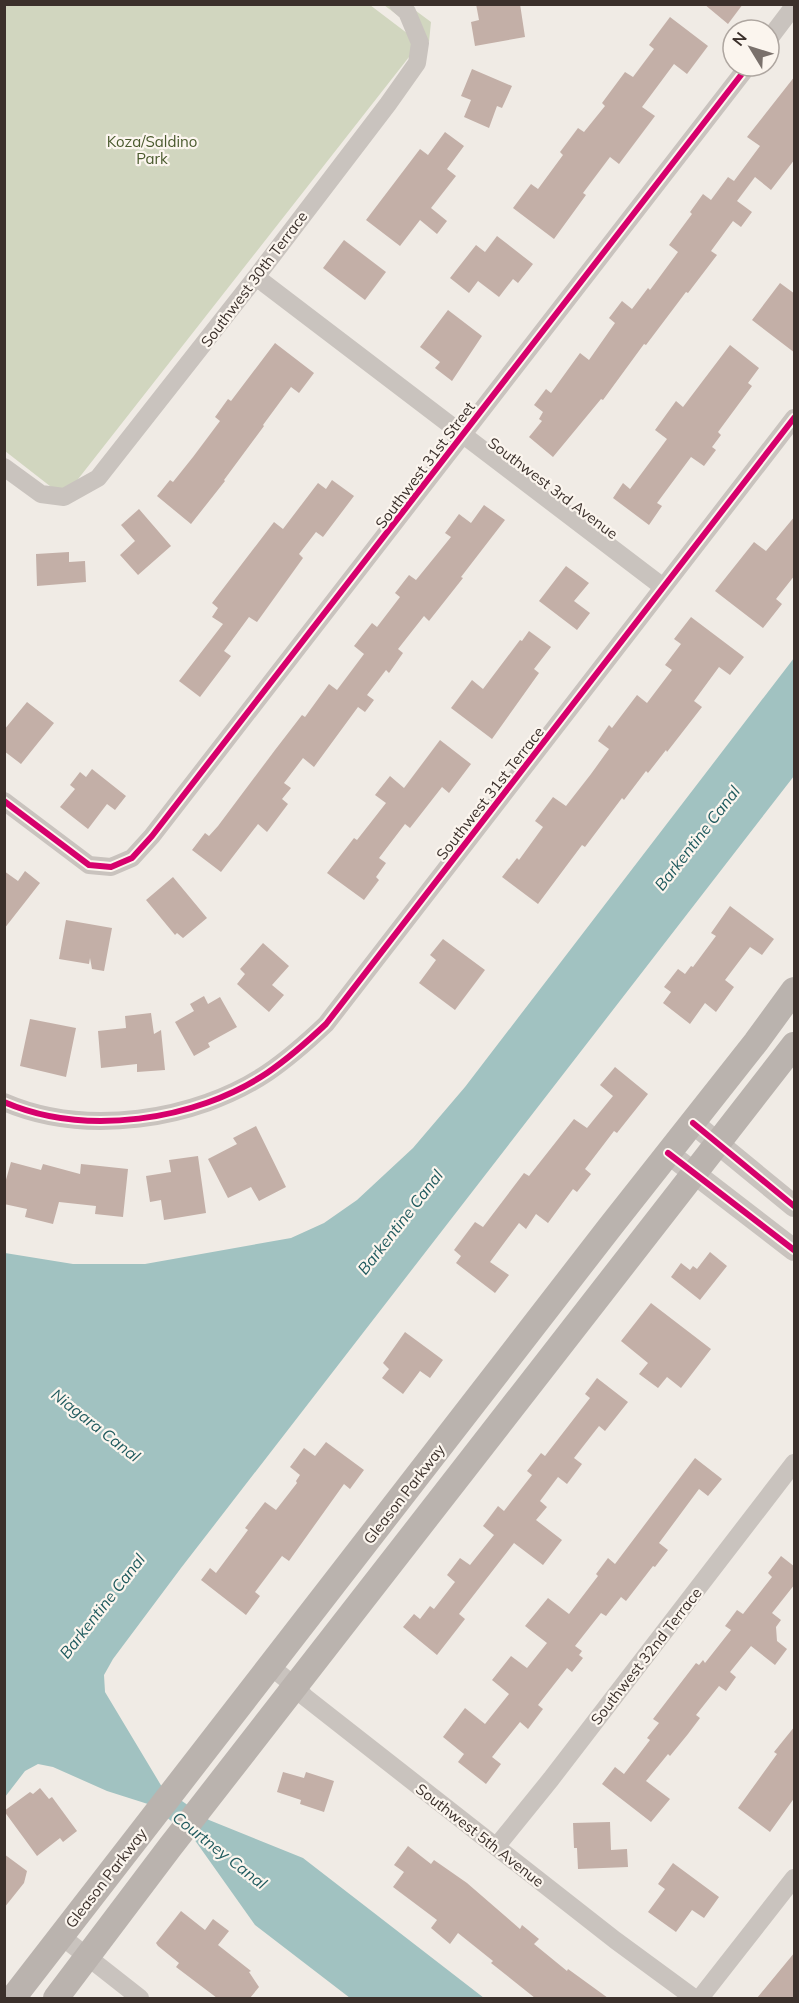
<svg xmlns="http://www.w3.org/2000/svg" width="799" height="2003" viewBox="0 0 799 2003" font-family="Mulish,sans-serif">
  <rect width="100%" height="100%" fill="#f0ebe5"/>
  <!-- green -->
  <path fill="#d1d6bf" d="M4,5H370L420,43L64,497L5,451Z
    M384,5H408L431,22L429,42L425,36Z"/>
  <!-- water -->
  <path fill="#a1c2c1" d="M794,658V776L181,1568L113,1659L104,1675L105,1692L162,1787L209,1820L303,1858L484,1998H350L255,1925L194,1839L151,1805L107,1791L53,1767L38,1764L25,1771L5,1797V1253L73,1264H145L291,1238L324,1223L357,1200L413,1148L465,1087Z"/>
  <!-- building -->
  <path fill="#c3afa7" d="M476,4H520L525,37L475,46L471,22L479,20Z
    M704,4H743L728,24Z
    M670,17L708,46L687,74L674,64L642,107L655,116L619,164L610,157L583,193L586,195L554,239L513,208L531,184L538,189L563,155L560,152L578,128L584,132L605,106L602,103L625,72L633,77L654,49L649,45Z
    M472,69L512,86L502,108L497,106L489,128L464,117L471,100L461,96Z
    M795,76V159L771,190L755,177L737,201L752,212L741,227L733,221L711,251L717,255L688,293L686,292L646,345L644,344L603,400L601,399L553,457L529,437L542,421L539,419L543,412L534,405L546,389L551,393L580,353L589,360L615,323L609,318L622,301L632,309L648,288L650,290L678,252L669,245L692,214L690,212L703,194L711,200L728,177L734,181L760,146L747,137Z
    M445,132L464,146L447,169L456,176L431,208L447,221L437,234L420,220L400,246L366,220L420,149L428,155Z
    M497,236L533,264L518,283L513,279L499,297L478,281L469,293L450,278L476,245L485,252Z
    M344,240L386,272L365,300L323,268Z
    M780,283L795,294V353L752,320Z
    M448,310L482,336L452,381L435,368L440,362L420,347Z
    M275,343L314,373L299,393L291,387L263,425L264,426L224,480L225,481L191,524L157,496L170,480L173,482L193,457L220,421L215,417L228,399L231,401Z
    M730,345L759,368L748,383L752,386L718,432L721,435L712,447L716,450L704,466L691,457L657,503L662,506L649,525L613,498L623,483L630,489L667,439L655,430L676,401L683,407Z
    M332,480L354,496L323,537L316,532L299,554L303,558L257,622L249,617L224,651L231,656L200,697L179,681L223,624L212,617L218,608L212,603L274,522L283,529L318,483L326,489Z
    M484,505L505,520L461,577L463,578L429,621L424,616L398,649L403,653L389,673L386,670L367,695L374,700L365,712L358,707L314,767L303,758L284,783L291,788L282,799L288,804L267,832L258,824L221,872L192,850L205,833L209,836L218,826L275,750L302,715L305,717L329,684L337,690L364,654L354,646L372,623L377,627L400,597L395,593L409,575L416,580L451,537L445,533L459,514L471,523Z
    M139,509L171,546L138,575L120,555L135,541L121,525Z
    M795,516V575L776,599L782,604L763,628L715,591L754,542L766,551Z
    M69,552V562L85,561L86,582L37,586L36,554Z
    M566,566L589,583L574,601L590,613L577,630L539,601Z
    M691,617L744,657L730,675L719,667L694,701L702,707L667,752L666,750L648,773L646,771L624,800L622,798L585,847L582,845L538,904L502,877L517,858L519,860L543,827L535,821L553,797L566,806L591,774L609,749L598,741L609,725L612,728L637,695L647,703L672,670L665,665L681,644L674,639Z
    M529,631L551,647L534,669L539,673L492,739L451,708L472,680L483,689L520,640L522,641Z
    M27,702L54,723L21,764L4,751V730Z
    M440,740L471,764L449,793L442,787L410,828L405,824L379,858L386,863L376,877L379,880L364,900L327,873L354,838L357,840L386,803L375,795L390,776L404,788Z
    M92,769L126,796L115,810L107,804L88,829L60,807L75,789L70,785L80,772L86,777Z
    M4,871L18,881L25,871L40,883L4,929Z
    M173,877L207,918L183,938L177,933L175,935L146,900Z
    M730,906L774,939L762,955L750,947L725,980L734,987L716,1012L705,1003L690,1024L663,1003L671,992L664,987L678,969L685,974L691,966L693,967L716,936L711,933Z
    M66,920L112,928L104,971L92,969L90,958L89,964L59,959Z
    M443,939L485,970L455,1010L419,983L436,960L430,955Z
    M263,943L289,966L272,985L284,995L269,1012L237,984L245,974L240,969Z
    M204,996L208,1004L220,997L237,1027L208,1043L210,1047L194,1056L175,1022L194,1011L190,1004Z
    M151,1013L154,1034L161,1030L165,1070L137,1072V1064L101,1068L98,1031L126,1028L125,1016Z
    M30,1019L76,1028L66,1077L20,1066Z
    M615,1067L648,1094L617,1133L614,1131L585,1169L591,1174L577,1192L573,1189L548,1223L536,1214L526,1229L519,1223L490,1262L509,1275L495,1293L456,1263L461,1256L454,1250L475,1222L483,1227L524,1173L529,1176L574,1119L587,1128L613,1096L600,1085Z
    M256,1126L286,1187L259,1201L251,1187L228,1198L208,1159L237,1144L233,1138Z
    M198,1156L206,1213L164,1220L161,1200L150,1202L146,1176L171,1172L169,1160Z
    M11,1162L41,1170L43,1164L80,1174L81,1164L128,1169L123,1217L95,1214L96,1206L59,1202L53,1224L25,1217L27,1209L4,1204V1187Z
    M710,1252L727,1266L700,1300L671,1277L681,1263L690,1270L693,1266L697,1269Z
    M651,1303L711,1349L681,1388L667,1377L658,1388L639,1374L648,1363L621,1341Z
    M405,1332L443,1360L430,1378L420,1371L403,1394L382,1378L389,1369L383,1363Z
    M597,1378L628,1402L605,1431L599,1426L574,1458L582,1464L567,1484L558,1477L540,1501L547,1507L536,1520L562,1540L543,1565L514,1543L459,1614L465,1619L437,1655L403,1627L414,1614L420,1619L430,1606L434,1609L455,1582L447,1575L460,1558L470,1565L494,1535L483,1526L498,1506L504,1511L532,1475L527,1471L541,1453L545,1456L590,1398L585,1394Z
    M326,1442L364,1470L350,1489L344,1484L289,1561L282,1556L255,1592L260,1596L246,1615L201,1580L210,1568L216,1573L248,1530L245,1528L265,1502L276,1510L297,1483L296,1481L300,1475L290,1467L304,1448L315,1456Z
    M695,1458L722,1479L708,1496L699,1489L659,1543L668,1550L655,1567L653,1566L626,1601L621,1597L606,1616L601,1613L575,1646L582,1651L579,1655L583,1658L572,1672L567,1668L538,1705L543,1709L528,1729L520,1722L492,1757L501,1764L486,1784L458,1762L464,1754L443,1737L465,1708L485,1724L509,1694L492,1680L511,1656L527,1668L547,1643L525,1626L548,1598L569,1614L598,1576L596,1574L608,1558L615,1564Z
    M781,1556L795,1567V1584L772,1613L781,1620L776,1627L777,1641L787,1649L775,1665L751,1646L730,1672L736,1677L726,1691L719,1686L696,1715L700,1718L688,1734L670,1756L668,1754L646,1781L670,1799L651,1822L602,1784L615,1767L624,1774L650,1740L647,1738L659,1723L653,1719L696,1663L699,1665L703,1660L705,1663L731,1630L725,1626L737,1610L743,1614L772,1577L768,1573Z
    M795,1726V1797L770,1832L738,1808L777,1754L774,1752Z
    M283,1772L304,1778L306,1772L334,1781L324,1812L300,1804L301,1800L277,1792Z
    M40,1788L49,1799L52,1797L77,1831L63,1842L60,1838L37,1856L4,1811L30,1792L33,1794Z
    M610,1822L611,1850L627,1849L628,1867L578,1869L577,1848H574L573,1823Z
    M408,1846L431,1864L434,1860L467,1883L520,1929L522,1925L539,1939L534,1944L567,1971L568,1969L608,1998H535L491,1963L493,1961L458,1933L450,1944L431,1928L437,1920L393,1887L404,1872L394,1865Z
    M4,1854L27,1871L24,1883L4,1908Z
    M673,1863L719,1897L704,1918L692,1910L676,1932L648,1912L665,1889L658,1884Z
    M181,1911L205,1930L213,1919L229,1931L218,1945L251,1971L249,1972L259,1987L250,1998H217L176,1967L179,1963L158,1946L156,1943Z
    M795,1952V1998H757Z"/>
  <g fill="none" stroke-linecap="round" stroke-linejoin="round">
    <!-- minor -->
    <path stroke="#c9c3be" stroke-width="18" d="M769,39L794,6
      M256,277L663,587
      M4,467L41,494L64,497L98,478L256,277L388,104L417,63L420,43L407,12L398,4
      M4,801L89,865L111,867L132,858L152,836L748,66
      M4,1102C85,1137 195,1121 267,1073C289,1058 307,1042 326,1024L794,418
      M270,1666L296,1687L305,1697L615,1940L694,1998
      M496,1847L551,1779L794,1463
      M61,1936L140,1998
      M700,1998L794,1878"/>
    <!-- tertiary -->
    <path stroke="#c9c3be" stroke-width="22" d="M693,1123L794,1206
      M668,1153L794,1250"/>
    <!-- secondary -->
    <path stroke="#bab3ae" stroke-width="26" d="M13,1998L610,1227L756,1042L794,990
      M56,1998L170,1847L794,1045"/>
    <!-- cycleway casing -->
    <g stroke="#fbf5ee" stroke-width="10">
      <path id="cycleway" d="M4,801L89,865L111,867L132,858L152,836L748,66
        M4,1102C85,1137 195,1121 267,1073C289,1058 307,1042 326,1024L794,418
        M693,1123L794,1206
        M668,1153L794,1250"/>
    </g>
    <!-- cycleway -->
    <use href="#cycleway" stroke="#d6006c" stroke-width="6"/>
  </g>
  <g text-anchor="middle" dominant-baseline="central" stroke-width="4.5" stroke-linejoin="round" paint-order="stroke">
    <!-- park labels -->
    <g font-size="15" fill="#4a5a2e" stroke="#fbf5ee">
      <text x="152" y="141">Koza/Saldino<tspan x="152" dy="17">Park</tspan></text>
    </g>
    <!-- street labels -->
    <g font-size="15" fill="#3b302b" stroke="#fbf5ee">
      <text transform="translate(254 279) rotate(-53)">Southwest 30th Terrace</text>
      <text transform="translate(425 465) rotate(-53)">Southwest 31st Street</text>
      <text transform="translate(553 488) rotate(37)">Southwest 3rd Avenue</text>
      <text transform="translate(490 793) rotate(-52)">Southwest 31st Terrace</text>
      <text transform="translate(404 1494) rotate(-52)">Gleason Parkway</text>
      <text transform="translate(646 1656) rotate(-52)">Southwest 32nd Terrace</text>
      <text transform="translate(480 1835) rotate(38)">Southwest 5th Avenue</text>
      <text transform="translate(106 1878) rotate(-52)">Gleason Parkway</text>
    </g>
    <!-- water labels -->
    <g font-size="16" font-style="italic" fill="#1f5a5e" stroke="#fbf5ee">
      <text transform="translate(697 838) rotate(-52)">Barkentine Canal</text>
      <text transform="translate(400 1222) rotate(-52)">Barkentine Canal</text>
      <text transform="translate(96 1425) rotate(38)">Niagara Canal</text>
      <text transform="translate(102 1606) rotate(-52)">Barkentine Canal</text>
      <text transform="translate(220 1850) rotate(38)">Courtney Canal</text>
    </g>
  </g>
  <!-- border -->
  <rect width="799" height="2003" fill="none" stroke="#3b302b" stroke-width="12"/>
  <!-- north arrow -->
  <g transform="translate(751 48) rotate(308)"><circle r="28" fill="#fbf5ee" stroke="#aea6a0" stroke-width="1.5"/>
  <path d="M0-4.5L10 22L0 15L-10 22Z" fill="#7a716c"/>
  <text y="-9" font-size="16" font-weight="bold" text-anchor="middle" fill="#3b302b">N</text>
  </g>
</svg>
